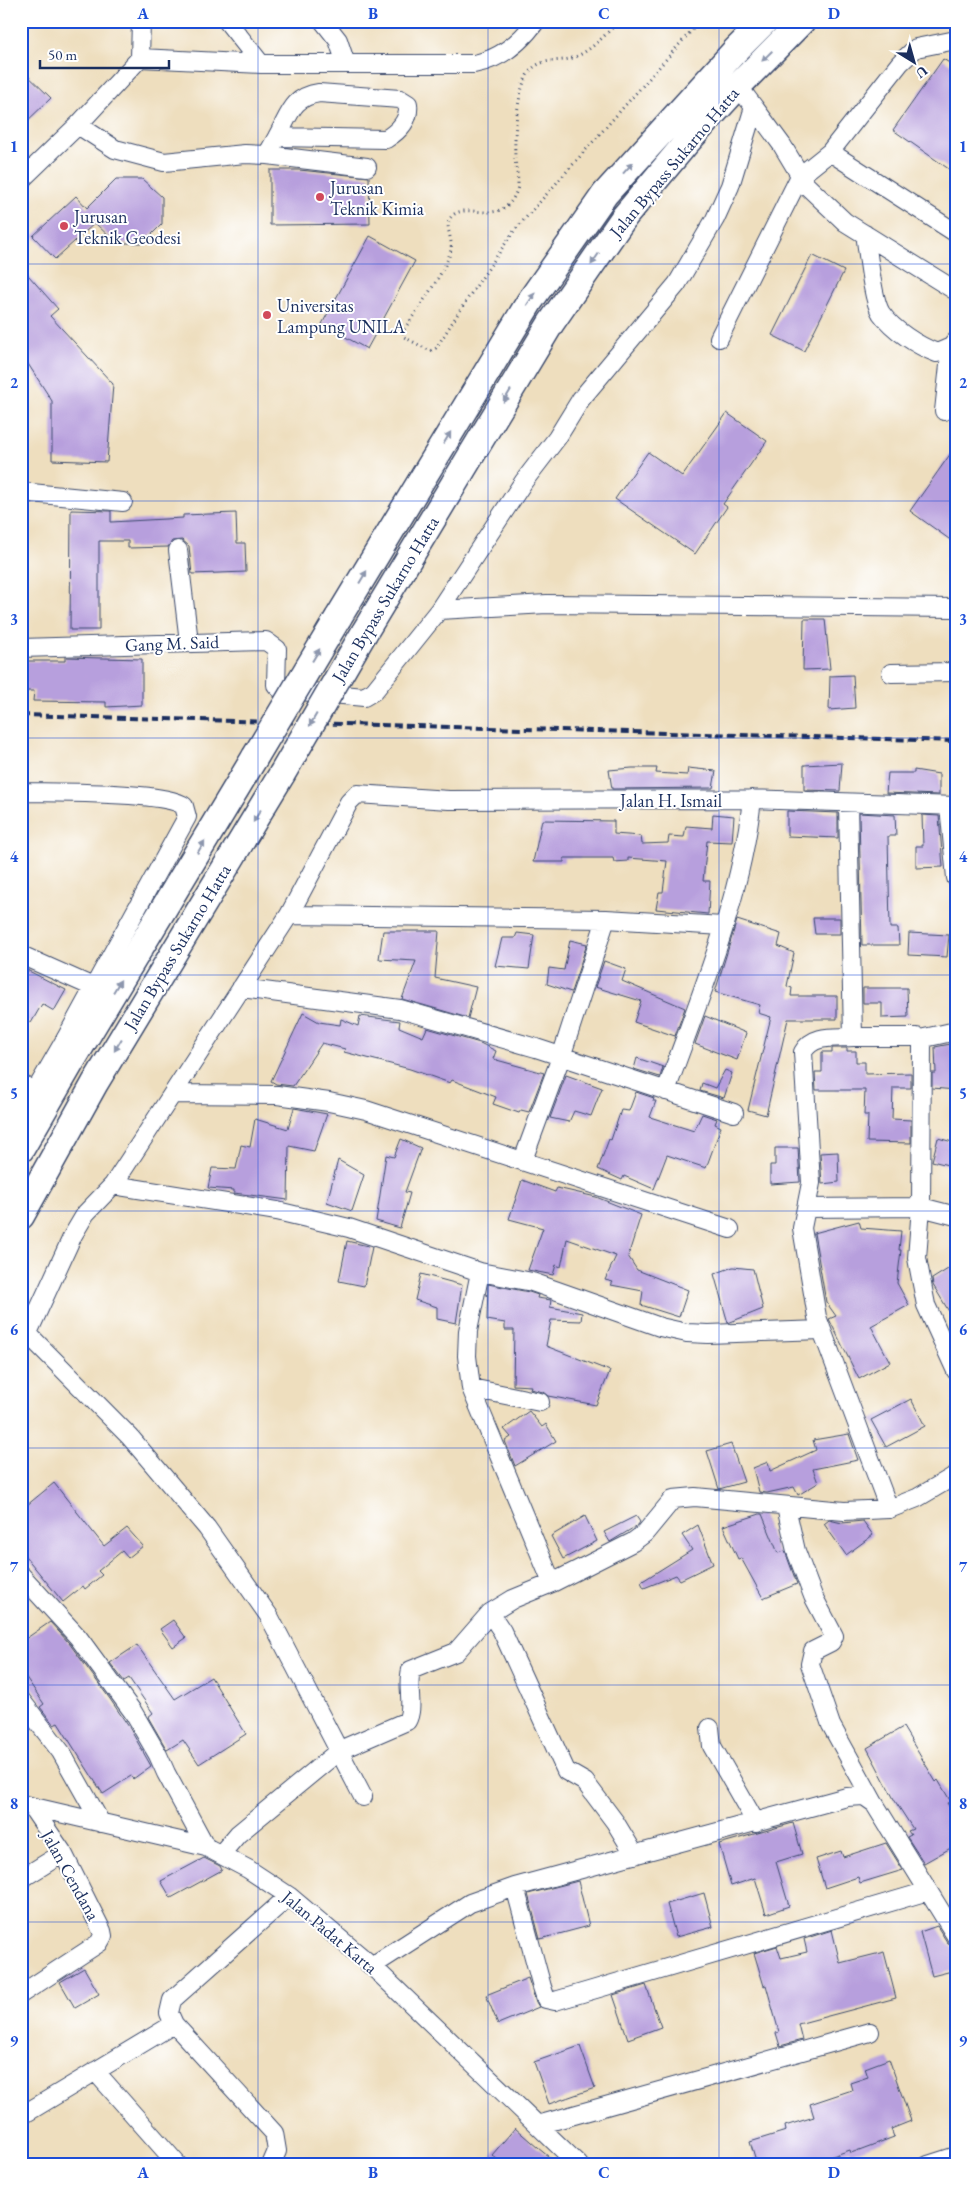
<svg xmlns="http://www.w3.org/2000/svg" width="977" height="2186" viewBox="0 0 977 2186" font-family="'EB Garamond',serif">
  <rect width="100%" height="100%" fill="#fff"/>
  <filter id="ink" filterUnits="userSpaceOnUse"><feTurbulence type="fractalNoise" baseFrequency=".02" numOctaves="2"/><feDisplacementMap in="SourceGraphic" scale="10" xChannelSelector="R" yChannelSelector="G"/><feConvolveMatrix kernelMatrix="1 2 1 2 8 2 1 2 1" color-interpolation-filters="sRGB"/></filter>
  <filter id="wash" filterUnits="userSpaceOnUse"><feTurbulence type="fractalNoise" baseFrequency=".0096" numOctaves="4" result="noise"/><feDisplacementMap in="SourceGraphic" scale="20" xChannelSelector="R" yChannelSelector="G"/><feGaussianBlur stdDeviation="1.12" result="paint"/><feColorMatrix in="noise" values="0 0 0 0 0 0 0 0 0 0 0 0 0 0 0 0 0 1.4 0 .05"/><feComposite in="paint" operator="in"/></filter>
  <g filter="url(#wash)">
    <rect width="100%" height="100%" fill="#eedebe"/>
    <g id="blocks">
      <!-- building -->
      <path fill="#b79fdd" d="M943,59L956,67V174L893,130Z
        M21,69L51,98L21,127Z
        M270,170H299L369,177L370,224L270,225Z
        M116,179H142L162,197V224L143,243H116L95,223L55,259L33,236L76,196L87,208Z
        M370,236L415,261L367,349L322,324Z
        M812,255L844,271L804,351L772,335Z
        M21,267L58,309L50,316L113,384L107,462L52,460V401L21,353Z
        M727,413L767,441L723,504L727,507L695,554L615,499L648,452L682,476Z
        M956,446V544L910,511Z
        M71,510L111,511V522L183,518V515L236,513L237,543H245L246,572L192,574L189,546L182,540L172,541L168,547L128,548V541H99V630H70Z
        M804,619H825L830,669L803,670Z
        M65,657L142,659V705L106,707V702L33,701L34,691H21V661H65Z
        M853,675L855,708L829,710L830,676Z
        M842,763L840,791L804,790V765Z
        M632,768H657L656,773L687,775L688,768L716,771L713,788L612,789L609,770Z
        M914,770L939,774V795L886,793L888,773H914Z
        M787,811L838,813V838L787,836Z
        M859,813L895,815L896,836H888L890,928H898L899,945H862Z
        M713,814L734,816L732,842L707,841L703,881H710L708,914L656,909L659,892H663L667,861L628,858V861L614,862L613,858H564V862H533L542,820L614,821V834L641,836L642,844L668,843L669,836L684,837L686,826L712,828Z
        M922,815L939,816L943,867L916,868V846H923Z
        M813,918H840V934H815Z
        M737,920L781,934L778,946L794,953L787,986L792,988L791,996H837V1019H788L766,1115L748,1110L771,1017L758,1013L760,1005L715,992Z
        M383,931H439L435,978L476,987L468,1018L402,999L416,961L379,959Z
        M517,933L534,935L529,969L495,966L502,938H515Z
        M909,933L949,935L947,957L908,955Z
        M570,940L587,944L571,992L547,984L549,968L564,970Z
        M604,961L626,969L622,981L685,1008L675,1036L634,1022L641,1001L595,987Z
        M21,967L66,990L54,1011L42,1004L31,1023L21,1017Z
        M863,988H907L908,1017L882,1018V1003H863Z
        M303,1013L319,1022L340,1025L341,1019L358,1026L360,1016L400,1021L399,1027L423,1037L427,1028L480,1043L496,1051L493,1059L544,1073L529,1112L521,1110L519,1113L493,1104L496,1097L452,1080L450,1083L410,1069L344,1052L345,1049L322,1043L293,1086L276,1084L271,1081Z
        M705,1016L746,1033L737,1060L695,1044Z
        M956,1043V1090L932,1088V1073H936L935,1047Z
        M832,1048H847V1051H856V1062H865V1074L911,1073V1088H893L892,1119L911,1120V1143L867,1142L868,1115H864L865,1090H816L815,1072H822V1052H832Z
        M637,1058L663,1067L660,1077L634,1069Z
        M725,1070L732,1073L724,1098L700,1091L702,1083L715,1088Z
        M566,1075L602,1088L591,1116L574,1111L569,1122L550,1118Z
        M636,1092L654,1098L653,1101H656L650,1117L694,1131L702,1114L717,1119L715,1124L721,1127L706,1168L667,1155L654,1189L624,1176L622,1180L598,1169L609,1139L611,1140L621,1110L629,1111Z
        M294,1108L327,1114L314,1151L289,1146L288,1200L234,1193V1190L208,1188L212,1168L236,1169L241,1145L250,1147L255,1119L288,1129Z
        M938,1138L956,1143V1167L932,1161Z
        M401,1139L421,1148L405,1192L410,1193L400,1228L376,1221L386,1155L394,1157Z
        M775,1148H798L800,1182L770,1184V1165H775Z
        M838,1152L839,1182L822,1184L820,1153Z
        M338,1160L364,1175L352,1211L327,1202Z
        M522,1180L555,1192L557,1188L596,1197L641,1215L628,1256L637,1270L688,1290L679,1317L641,1305L643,1291L611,1285L613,1282L605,1280L616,1256L567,1239L561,1267L556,1265L553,1275L528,1270L543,1228L509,1219Z
        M859,1221L861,1228L901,1231L899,1250H901L897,1283L909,1305L871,1326L890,1362L859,1379L829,1319L836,1316L826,1302L814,1233Z
        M347,1241L372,1247L364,1286L339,1281Z
        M956,1264V1323L933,1285L932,1279Z
        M733,1267L753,1269L763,1309L728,1323L714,1274Z
        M421,1274L462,1285L456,1323L437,1319V1307L415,1300Z
        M488,1284L529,1292L538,1295L537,1298L551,1300L550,1307L582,1313L581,1321L551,1320L546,1346L610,1371L596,1405L548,1396L543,1392L530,1389L531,1386L513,1385L514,1330H505V1323L487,1320Z
        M911,1399L925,1426L886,1447L871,1420Z
        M529,1411L542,1427L546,1424L556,1441L515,1466L505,1441L511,1437L504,1429Z
        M849,1434L858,1460L813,1469L818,1483L798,1495L794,1487L767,1493L759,1492L753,1468L768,1462L770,1471L816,1450L813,1440Z
        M731,1444L744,1482L719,1489L707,1451Z
        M54,1483L104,1546L127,1528L143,1546L128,1558L122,1551L98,1571L102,1575L85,1589L83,1586L63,1602L21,1551V1510Z
        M760,1514H762L778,1553L785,1551L797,1584L763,1598L741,1558L738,1559L723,1526Z
        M585,1516L597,1541L563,1559L551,1536Z
        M636,1516L640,1522L638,1525L610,1542L604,1532Z
        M829,1520L842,1523L863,1521L873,1535L846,1555L824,1524Z
        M698,1525L713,1564L680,1580L676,1575L644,1588L641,1582L692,1550L682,1535Z
        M173,1620L186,1638L173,1647L160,1629Z
        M50,1622L69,1643L110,1699L129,1727L151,1766L133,1779L131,1776L103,1794L58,1723L54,1725L40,1707L44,1704L21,1670V1642Z
        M137,1645L175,1699L211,1677L246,1734L199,1764L183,1740L167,1750L148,1717L153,1713L129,1678L124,1681L110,1663Z
        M903,1727L936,1782L938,1780L951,1802L947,1803L956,1817V1845L924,1863L907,1837L911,1835L908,1831L913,1829L895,1801L867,1748Z
        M793,1823L802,1854L776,1862L789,1906L766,1914L755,1878L731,1886L719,1844Z
        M886,1843L903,1870L860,1883L858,1877L825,1888L816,1859L841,1851L843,1857Z
        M204,1858L220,1866L222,1870L171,1898L161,1881Z
        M578,1881L589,1926L540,1939L528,1894Z
        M704,1893L713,1927L676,1937L667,1904Z
        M937,1926L947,1942L956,1949V1970L932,1976L920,1932Z
        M832,1930L840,1963L884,1952L896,1998L798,2024L802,2040L780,2046L776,2033L779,2032L766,1985L764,1986L754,1953L777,1946L781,1958L807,1952L804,1939Z
        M84,1968L99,1994L75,2008L60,1982Z
        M528,1978L536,2002L539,2007L498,2024L486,1995Z
        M646,1985L661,2027L628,2039L613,1995Z
        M580,2046L595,2088L549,2104L534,2062Z
        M889,2059L911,2121L891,2129L894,2137L851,2153L850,2150L824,2159L825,2165H757L750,2142L786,2131L785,2126L814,2117L810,2104L852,2090L850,2083L868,2077L865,2068Z
        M515,2128L538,2148L559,2165H504L492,2155Z"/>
    </g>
  </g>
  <g filter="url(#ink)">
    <use href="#blocks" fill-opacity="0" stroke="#3b496c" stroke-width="1"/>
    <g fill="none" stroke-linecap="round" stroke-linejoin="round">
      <!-- minor casing -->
      <g stroke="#3b496c" stroke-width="20">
        <path id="minor" d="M227,21L261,64
          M323,21L338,40L346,64
          M140,58L261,64H474C501,59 520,43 536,21
          M754,107L782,145L806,185L845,222L956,291
          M78,125L115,149L164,162L245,154L267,155L367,167
          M830,152L956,233
          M267,155L277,137L386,139C399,131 410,120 408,104L400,99L319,93C292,97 290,114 277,137
          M21,180L78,125L140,58L141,21
          M865,234C868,251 872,299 881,313C893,330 918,346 937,353L951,347L956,341
          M719,338L800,176L830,152L900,63L916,48L956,40
          M944,411L951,347
          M21,492L123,502
          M178,550L189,642
          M439,610L524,481L557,438L581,399L677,284L715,219L730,186L754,107L738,86
          M21,648L266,641L277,649L276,685L280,689L364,697L374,691L439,610L547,604L956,608
          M891,673L956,672
          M21,792C51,793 165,791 184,806L187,817L66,1038L21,1116
          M848,804L853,1037H917L922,1042L921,1207L917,1258L926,1305L956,1371
          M949,806L956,878
          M289,915L606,919L723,926
          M21,955L93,987
          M241,988L400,1009L536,1048L734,1113
          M853,1037C834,1038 813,1034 803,1052L811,1183L802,1228L817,1317L889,1509
          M920,1039L956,1031
          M21,1084L36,1091
          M666,1091C700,996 741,900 752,799
          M173,1094L277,1095L329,1102L366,1110L730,1229
          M523,1160L561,1057L606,919
          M113,1185L277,1211L349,1228L480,1272L532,1282L660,1327L687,1333L708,1334L822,1330
          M806,1208L921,1207L956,1216
          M480,1272L468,1331L467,1356L471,1388L552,1583
          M27,1333L130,1437L207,1528L269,1616L363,1797
          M21,1348L73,1235L86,1213L113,1185L289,915L349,802L357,794L449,800L752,799L956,806
          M471,1388L540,1402
          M786,1507L796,1551L813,1596L834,1636L831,1642L813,1651L810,1664L831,1725L874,1803
          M21,1575L78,1637L133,1712L158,1755L166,1773L206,1847
          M490,1613L502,1631L566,1771L585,1782L615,1822L635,1855
          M21,1700L61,1752L101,1823
          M710,1728L712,1746L756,1823
          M21,1804L206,1847L248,1869L289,1896L372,1966L579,2165
          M221,1854L238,1834L340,1750L407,1721C415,1706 406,1688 411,1670L456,1652L490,1613L513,1599L552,1583L633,1542L645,1533L673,1499L695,1497L844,1511L889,1509L917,1498L956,1475
          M21,1879L63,1853
          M515,1887L542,1987L546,1999L555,2001L928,1891
          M372,1966L470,1903L515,1887L847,1797L864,1796L874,1803L956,1936
          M21,1994L99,1943L103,1936L102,1931L63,1853L31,1806
          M95,2071L178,2165
          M21,2116L174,2024
          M538,2125L870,2032
          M271,2165L277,2151L274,2133L174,2024L169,2013L172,2000L289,1896
          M928,2165L956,2156"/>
      </g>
      <!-- highway casing -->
      <g stroke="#3b496c" stroke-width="29">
        <path id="highway" d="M338,618L530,301L605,194L735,51L765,21
          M364,633L551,323L625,216L687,142L738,86L802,21
          M21,1149L73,1059L255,757
          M21,1216L95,1083L282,774"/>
      </g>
      <!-- path -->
      <path stroke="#3b496c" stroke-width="3" stroke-dasharray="1 4" stroke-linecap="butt" d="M619,21C607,33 591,51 575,57C559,64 543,56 530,71C517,86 514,137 515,156C515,167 520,180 517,190C502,230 468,200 452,216C443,225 453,238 451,249C448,268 415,313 403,331L404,337L430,351L436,348L468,298L514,231L700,21"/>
      <!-- minor -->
      <use href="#minor" stroke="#fff" stroke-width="18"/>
      <!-- highway -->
      <use href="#highway" stroke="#fff" stroke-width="26"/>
      <!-- rail -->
      <path stroke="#1b2f5e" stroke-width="4" stroke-dasharray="8 4" stroke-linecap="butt" d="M21,715L956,741"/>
      <!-- highway-bridge casing -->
      <g stroke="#3b496c" stroke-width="29" stroke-linecap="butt">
        <path id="highway-bridge" d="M255,757L338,618
          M282,774L364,633"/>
      </g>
      <!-- highway-bridge -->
      <use href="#highway-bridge" stroke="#fff" stroke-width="26"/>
    </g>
    <!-- one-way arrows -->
    <defs><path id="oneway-solid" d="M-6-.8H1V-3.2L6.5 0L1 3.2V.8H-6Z" transform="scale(1.25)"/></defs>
    <g fill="#8d97ae">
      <use href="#oneway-solid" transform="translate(767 56) rotate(135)"/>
      <use href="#oneway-solid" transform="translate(628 168) rotate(-48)"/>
      <use href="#oneway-solid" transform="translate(595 259) rotate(124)"/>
      <use href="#oneway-solid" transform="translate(531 299) rotate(-56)"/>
      <use href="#oneway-solid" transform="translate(507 396) rotate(121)"/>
      <use href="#oneway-solid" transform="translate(447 438) rotate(-59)"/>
      <use href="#oneway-solid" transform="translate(363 577) rotate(-59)"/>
      <use href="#oneway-solid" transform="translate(316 655) rotate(-59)"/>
      <use href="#oneway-solid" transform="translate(313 720) rotate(120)"/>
      <use href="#oneway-solid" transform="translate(257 816) rotate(121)"/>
      <use href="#oneway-solid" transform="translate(201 847) rotate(-59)"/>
      <use href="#oneway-solid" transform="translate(117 986) rotate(-59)"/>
      <use href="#oneway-solid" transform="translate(118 1045) rotate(121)"/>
    </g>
  </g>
  <!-- grid -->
  <path fill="none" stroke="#1d4ed8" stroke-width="1" stroke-opacity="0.55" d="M258,21V2165M488,21V2165M719,21V2165M21,264H956M21,501H956M21,738H956M21,975H956M21,1211H956M21,1448H956M21,1685H956M21,1922H956"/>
  <!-- markers -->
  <g fill="#d1495b" stroke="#fff" stroke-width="2">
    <circle cx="320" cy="197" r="5"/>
    <circle cx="64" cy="226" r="5"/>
    <circle cx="267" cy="315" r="5"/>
  </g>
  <g text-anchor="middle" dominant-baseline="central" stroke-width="4" stroke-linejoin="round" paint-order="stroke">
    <!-- street labels -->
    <g font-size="18" fill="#1b2f5e" stroke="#fff">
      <text transform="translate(674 162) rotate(-50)">Jalan Bypass Sukarno Hatta</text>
      <text transform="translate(385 599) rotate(-59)">Jalan Bypass Sukarno Hatta</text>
      <text transform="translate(172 643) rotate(-2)">Gang M. Said</text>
      <text x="671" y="800">Jalan H. Ismail</text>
      <text transform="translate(177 947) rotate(-59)">Jalan Bypass Sukarno Hatta</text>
      <text transform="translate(71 1875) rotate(61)">Jalan Cendana</text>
      <text transform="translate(330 1932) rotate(40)">Jalan Padat Karta</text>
    </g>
    <!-- poi labels -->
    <g font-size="18" fill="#1b2f5e" stroke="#fff" text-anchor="start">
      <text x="330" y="187">Jurusan<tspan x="330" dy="21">Teknik Kimia</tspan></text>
      <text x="74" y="216">Jurusan<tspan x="74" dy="21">Teknik Geodesi</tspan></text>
      <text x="277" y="305">Universitas<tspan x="277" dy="21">Lampung UNILA</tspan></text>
    </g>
  </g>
  <!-- margin -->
  <rect width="977" height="2186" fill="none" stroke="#fff" stroke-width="55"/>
  <!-- north arrow -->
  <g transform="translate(914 62) rotate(143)" stroke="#ffffff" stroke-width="4" paint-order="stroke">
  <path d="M0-4L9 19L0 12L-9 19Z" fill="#1b2f5e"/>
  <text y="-8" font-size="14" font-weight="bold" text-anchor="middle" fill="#1b2f5e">U</text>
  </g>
  <!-- scale -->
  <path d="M40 60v8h129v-8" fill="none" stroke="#1b2f5e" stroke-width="2.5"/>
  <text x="48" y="60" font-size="15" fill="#1b2f5e" stroke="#ffffff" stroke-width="4" paint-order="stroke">50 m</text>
  <rect x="28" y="28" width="922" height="2130" fill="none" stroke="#1d4ed8" stroke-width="2"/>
  <g font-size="16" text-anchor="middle" font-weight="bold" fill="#1d4ed8">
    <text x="143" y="19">A</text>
    <text x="373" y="19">B</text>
    <text x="604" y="19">C</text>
    <text x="834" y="19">D</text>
    <text x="14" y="152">1</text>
    <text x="963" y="152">1</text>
    <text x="14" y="388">2</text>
    <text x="963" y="388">2</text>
    <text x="14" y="625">3</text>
    <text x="963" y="625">3</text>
    <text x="14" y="862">4</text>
    <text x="963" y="862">4</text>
    <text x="14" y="1099">5</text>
    <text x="963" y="1099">5</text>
    <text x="14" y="1335">6</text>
    <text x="963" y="1335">6</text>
    <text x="14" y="1572">7</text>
    <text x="963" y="1572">7</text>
    <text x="14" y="1809">8</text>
    <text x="963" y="1809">8</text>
    <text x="14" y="2046">9</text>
    <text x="963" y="2046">9</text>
    <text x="143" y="2178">A</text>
    <text x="373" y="2178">B</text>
    <text x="604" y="2178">C</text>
    <text x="834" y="2178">D</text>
  </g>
</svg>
